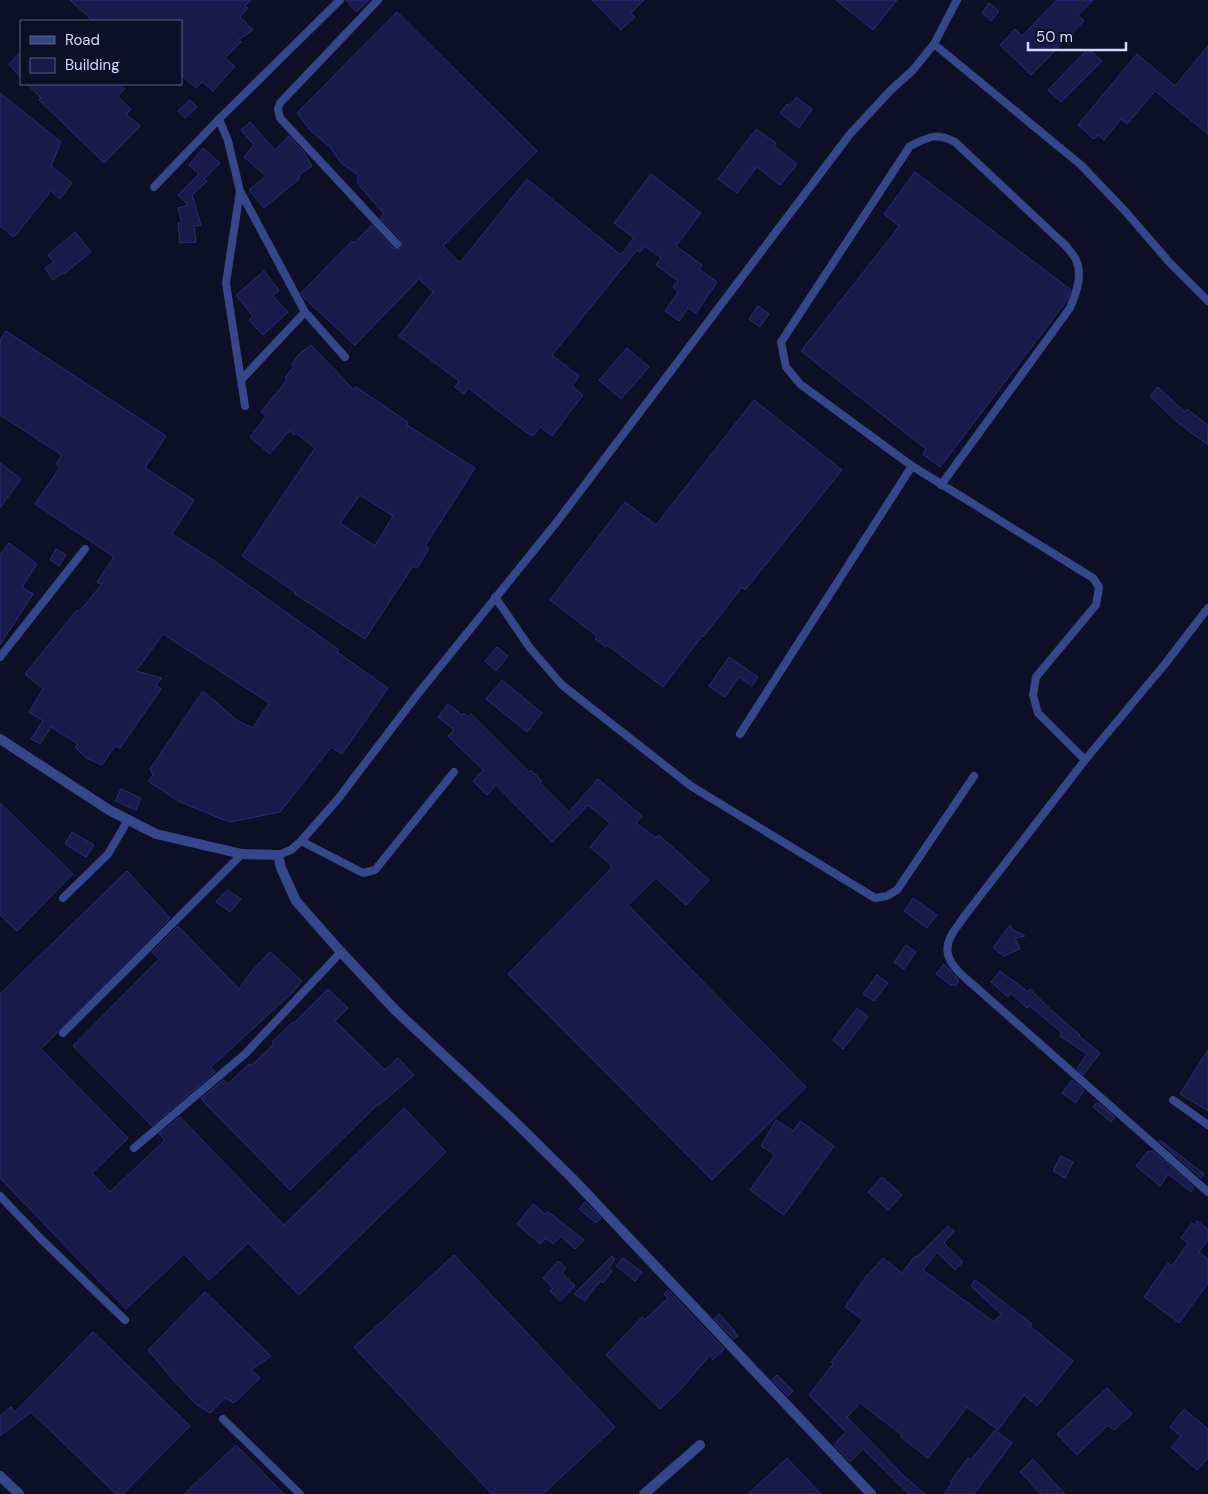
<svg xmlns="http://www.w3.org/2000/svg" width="1208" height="1494" viewBox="0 0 1208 1494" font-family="'DM Sans',sans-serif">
  <rect width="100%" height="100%" fill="#0d0f27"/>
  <!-- building -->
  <path fill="#181a4a" stroke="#282c78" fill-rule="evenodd" d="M70,0H251L245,6L248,8L240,17L253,30L238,40L241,42L225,58L235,66L213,91L202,82L196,88L181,75V21H93Z
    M346,0H369L356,12Z
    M592,0H644L631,13L635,17L621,30Z
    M836,0H897L873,30Z
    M1057,0H1093L1078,15L1084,21L1031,75L1000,45L1015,29L1022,36Z
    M989,3L999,11L991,21L982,13Z
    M397,12L537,151L443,246L460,263L527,179L621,255L634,238L614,223L651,174L701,213L676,246L702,265L699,269L717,282L696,313L688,308L679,321L665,311L678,292L673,287L678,281L656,265L661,258L645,246L640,252L637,250L552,355L579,376L572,386L583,395L552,436L540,427L534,435H530L468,388L464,394L455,387L459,381L399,336L433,292L419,279L355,345L304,298L301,293L352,241L354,243L372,225L393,248L399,249L402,246L401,240L380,218L384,214L358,184V175L341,163L330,147L311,131L297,113Z
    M1208,46V134L1155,91L1127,124L1121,119L1104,140L1098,135L1094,139L1078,125L1137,54L1175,86Z
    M1090,50L1102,61L1061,102L1048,90L1085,52L1087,54Z
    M21,52V78L9,64Z
    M27,84H119L125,89L117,96L131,109L126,114L140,126L104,163L39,100L41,98Z
    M0,93L61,142L51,166L72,183L60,199L51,191L14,237L0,226Z
    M796,97L812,109L799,128L780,113L787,104L790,106Z
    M190,100L197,107L185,118L178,111Z
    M250,122L275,150L289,136L303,151L312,166L299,175V179L264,208L249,190L266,176L244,157L254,145L241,130Z
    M756,129L776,143L774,146L797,164L780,185L757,167L737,193L718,179Z
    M203,148L220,163L204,179L207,181L192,195L201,225L194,226L196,242L180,243L178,223H182L178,208L188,205L178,195L199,174L189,165Z
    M915,172L1071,290L1067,300L1040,336L940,467L923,454L926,449L801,351L895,232L899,226L884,214Z
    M75,232L91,252L64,274L63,273L53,280L45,268L54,262L48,255Z
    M264,271L279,290L273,296L288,312L263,335L249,320L253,316L236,295Z
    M758,306L769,314L760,327L749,319Z
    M6,331L166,436L145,468L194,500L172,534L213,560L339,650L337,652L388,688L342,754L331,747L280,812L229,822L180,802L148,781L153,775L150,769L203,691L238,721L253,728L269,703L163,634L136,671L162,678L156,685L161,689L120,748L115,746L102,765L86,758L75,747L78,744L51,727L40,744L31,739L43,721L29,712L43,689L25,674L77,610L79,612L102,584L97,582L114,557L35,504L60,467L56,464L62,455L0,415V340Z
    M311,345L354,390L356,387L408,422L407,425L475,468L425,546L429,548L417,568L413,566L365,639L295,594V592L242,556L315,448L296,433L294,435L290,431L288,434L287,433L270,454L250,437L266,416L261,412L287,380L285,378L294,366L292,364L299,354ZM360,495L393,516L375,546L340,523Z
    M627,348L649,367L621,399L599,380Z
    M1158,387L1185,412L1187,409L1208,425V445L1177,422L1150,396Z
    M754,400L842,470L745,590L742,587L703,637L702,636L663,687L607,645L606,647L595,639L597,636L550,600L625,502L656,525Z
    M0,463L21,479L0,508Z
    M9,543L37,564L22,587L33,594L0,645V555Z
    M56,549L66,555L59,566L50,560Z
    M497,647L508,656L496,671L485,661Z
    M729,657L758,677L752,686L739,677L725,697L709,686Z
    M502,680L542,713L527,732L486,699Z
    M448,704L462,715L464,713L468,717L471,714L529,772L531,770L542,781L540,783L569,812L598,779L642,816L636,823L656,838L659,835L709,880L686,905L656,878L628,905L806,1087L712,1180L508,974L612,868L609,863L590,847L610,823L588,805L552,842L496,785L487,795L473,781L483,770L448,736L454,730L438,717Z
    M121,789L141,798L136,810L115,801Z
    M0,803L73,874L17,931L0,915Z
    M72,832L94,845L86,857L65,844Z
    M127,871L170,918L41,1049L128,1138L92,1173L110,1192L165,1140L159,1134L180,1117L284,1225L404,1108L446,1152L299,1295L248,1243L209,1280L184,1254L126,1309L0,1178V994Z
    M227,890L241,899L230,912L216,902Z
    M913,898L937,915L927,928L904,911Z
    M1010,925L1012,929L1025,936L1015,938L1020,949L1004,956L993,948Z
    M178,926L239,989L251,972L270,952L302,981L293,992L211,1067L215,1072L152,1126L73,1046L159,959L152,952Z
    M906,945L916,952L904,969L894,962Z
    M944,964L959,980L956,985H951L936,974Z
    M1000,971L1028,992L1030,989L1051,1010L1080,1035L1079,1036L1100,1053L1083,1075L1077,1069L1087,1054L1060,1036L1062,1033L1030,1006L1027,1008L1011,993L1008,997L991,982Z
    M877,975L888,983L874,1001L863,994Z
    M328,989L348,1008L335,1021L385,1070L398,1058L414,1075L378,1106L377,1105L290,1190L201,1099L223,1080L228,1084L249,1064L251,1066L274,1044L272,1042L293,1022L294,1023Z
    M857,1008L868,1017L843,1049L833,1040Z
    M1208,1050V1111L1180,1094Z
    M1072,1080L1084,1090L1076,1103L1062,1093Z
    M1097,1102L1115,1117L1111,1122L1093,1107Z
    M776,1120L793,1131L800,1121L834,1146L784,1215L750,1190L775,1155L761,1146Z
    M1160,1140L1204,1174L1201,1178L1159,1141Z
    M1152,1150L1194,1187L1191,1192L1168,1174L1160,1186L1136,1166L1148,1151L1150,1152Z
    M1061,1156L1073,1162L1065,1178L1053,1171Z
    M882,1177L902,1195L888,1210L868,1192Z
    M585,1202L601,1218L596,1223L579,1209Z
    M533,1204L545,1214L547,1212L551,1214L584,1240L575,1249L561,1236L553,1244L546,1238L540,1244L517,1224Z
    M1197,1221L1208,1229V1240L1199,1252L1208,1259V1283L1179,1323L1144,1297L1168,1263L1172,1266L1188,1243L1181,1238L1192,1223L1195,1225Z
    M948,1226L954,1231L944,1243L963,1262L955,1270L937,1252L923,1270L994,1322L1001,1314L971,1286L975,1280L1032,1324L1030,1326L1073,1361L1037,1406L1024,1395L998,1430L967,1407L928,1458L901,1437L902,1435L860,1403L847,1417L905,1477L925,1494H909L863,1449L850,1462L834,1445L846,1432L809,1395L833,1364L831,1362L863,1320L845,1307L867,1275H868L883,1258L902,1273L915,1256L917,1257Z
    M454,1255L615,1427L543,1494H492L354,1347Z
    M612,1256L615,1259L609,1268L612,1271L603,1283L601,1281L597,1285L585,1301L574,1294Z
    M623,1258L642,1272L635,1281L616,1266Z
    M558,1261L566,1268L562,1273L575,1286L560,1301L550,1291L553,1288L543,1278Z
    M668,1290L724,1349L713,1360L710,1355L681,1389L660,1409L606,1355L642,1317L645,1320L668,1298L664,1294Z
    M205,1292L271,1356L251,1370L260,1378L234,1403L225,1398L210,1413L197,1405L175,1382L148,1350Z
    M719,1314L735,1331L734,1332L738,1336L734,1339L714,1319Z
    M93,1332L190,1426L123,1494H116L31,1412L0,1436V1416L11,1407L15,1412Z
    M777,1375L793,1391L788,1396L772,1380Z
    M1107,1388L1132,1414L1114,1430L1108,1425L1077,1455L1057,1434Z
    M1184,1409L1208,1429V1458L1197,1470L1171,1447L1181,1436L1170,1427Z
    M995,1430L1012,1443L974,1494H944L952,1483L950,1482L968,1458L971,1460Z
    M236,1445L284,1494H184Z
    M787,1458L821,1494H748Z
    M1033,1459L1051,1479L1065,1494H1041L1020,1472Z"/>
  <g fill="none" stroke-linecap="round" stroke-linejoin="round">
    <!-- lane -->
    <path stroke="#35478a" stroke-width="8" d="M378,0L280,103L278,109L280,118L397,244
      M934,44L1081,165L1125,211L1170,263L1208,301
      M219,119L228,141L240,191L226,283L245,406
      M154,187L219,119L340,0
      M240,191L305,312L345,357
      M241,380L305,312
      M941,485L1070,308C1076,294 1083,275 1076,260C1074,255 1069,250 1066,246L955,142C935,132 929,137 910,146L781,342L786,367L800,384L912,466L1093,578L1099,587L1096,605L1036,677L1033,695L1038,713L1085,760
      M495,597L530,648L562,685L691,786L875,898L887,896L897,890L974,776
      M1208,608L1165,664L1085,760L963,918C959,925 953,931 950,938C939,961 965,977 979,990L1208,1192
      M0,657L85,549
      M740,734L912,466
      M301,841L363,873L375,870L454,772
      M278,855L291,850L301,841L338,799L417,695L556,523L850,134L891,90L913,70L934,44L957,0
      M63,898L108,854L128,820
      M63,1033L242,854
      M1173,1100L1208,1125
      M134,1148L245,1054L341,952
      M0,1196L41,1239L125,1320
      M223,1419L300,1494"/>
    <!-- street -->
    <path stroke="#35478a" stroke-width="10" d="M0,739L109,810L156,834L242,854L278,855L281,868L296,901L341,952L395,1010L510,1117L572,1178L871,1494
      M0,1476L19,1494
      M644,1494L700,1445"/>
  </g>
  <!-- legend -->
  <rect x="20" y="20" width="162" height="65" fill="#0d0f27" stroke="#5d607d"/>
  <rect x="30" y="36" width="25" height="8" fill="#35478a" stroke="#5d607d"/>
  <text x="65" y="45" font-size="15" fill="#d4daff">Road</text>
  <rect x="30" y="58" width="25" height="15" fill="#181a4a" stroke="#5d607d"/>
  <text x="65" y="70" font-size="15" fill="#d4daff">Building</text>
  <!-- scale -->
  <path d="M1028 42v8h98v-8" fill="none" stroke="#d4daff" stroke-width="2.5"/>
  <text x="1036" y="42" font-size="15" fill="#d4daff" stroke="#0d0f27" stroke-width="4" paint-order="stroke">50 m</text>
</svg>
